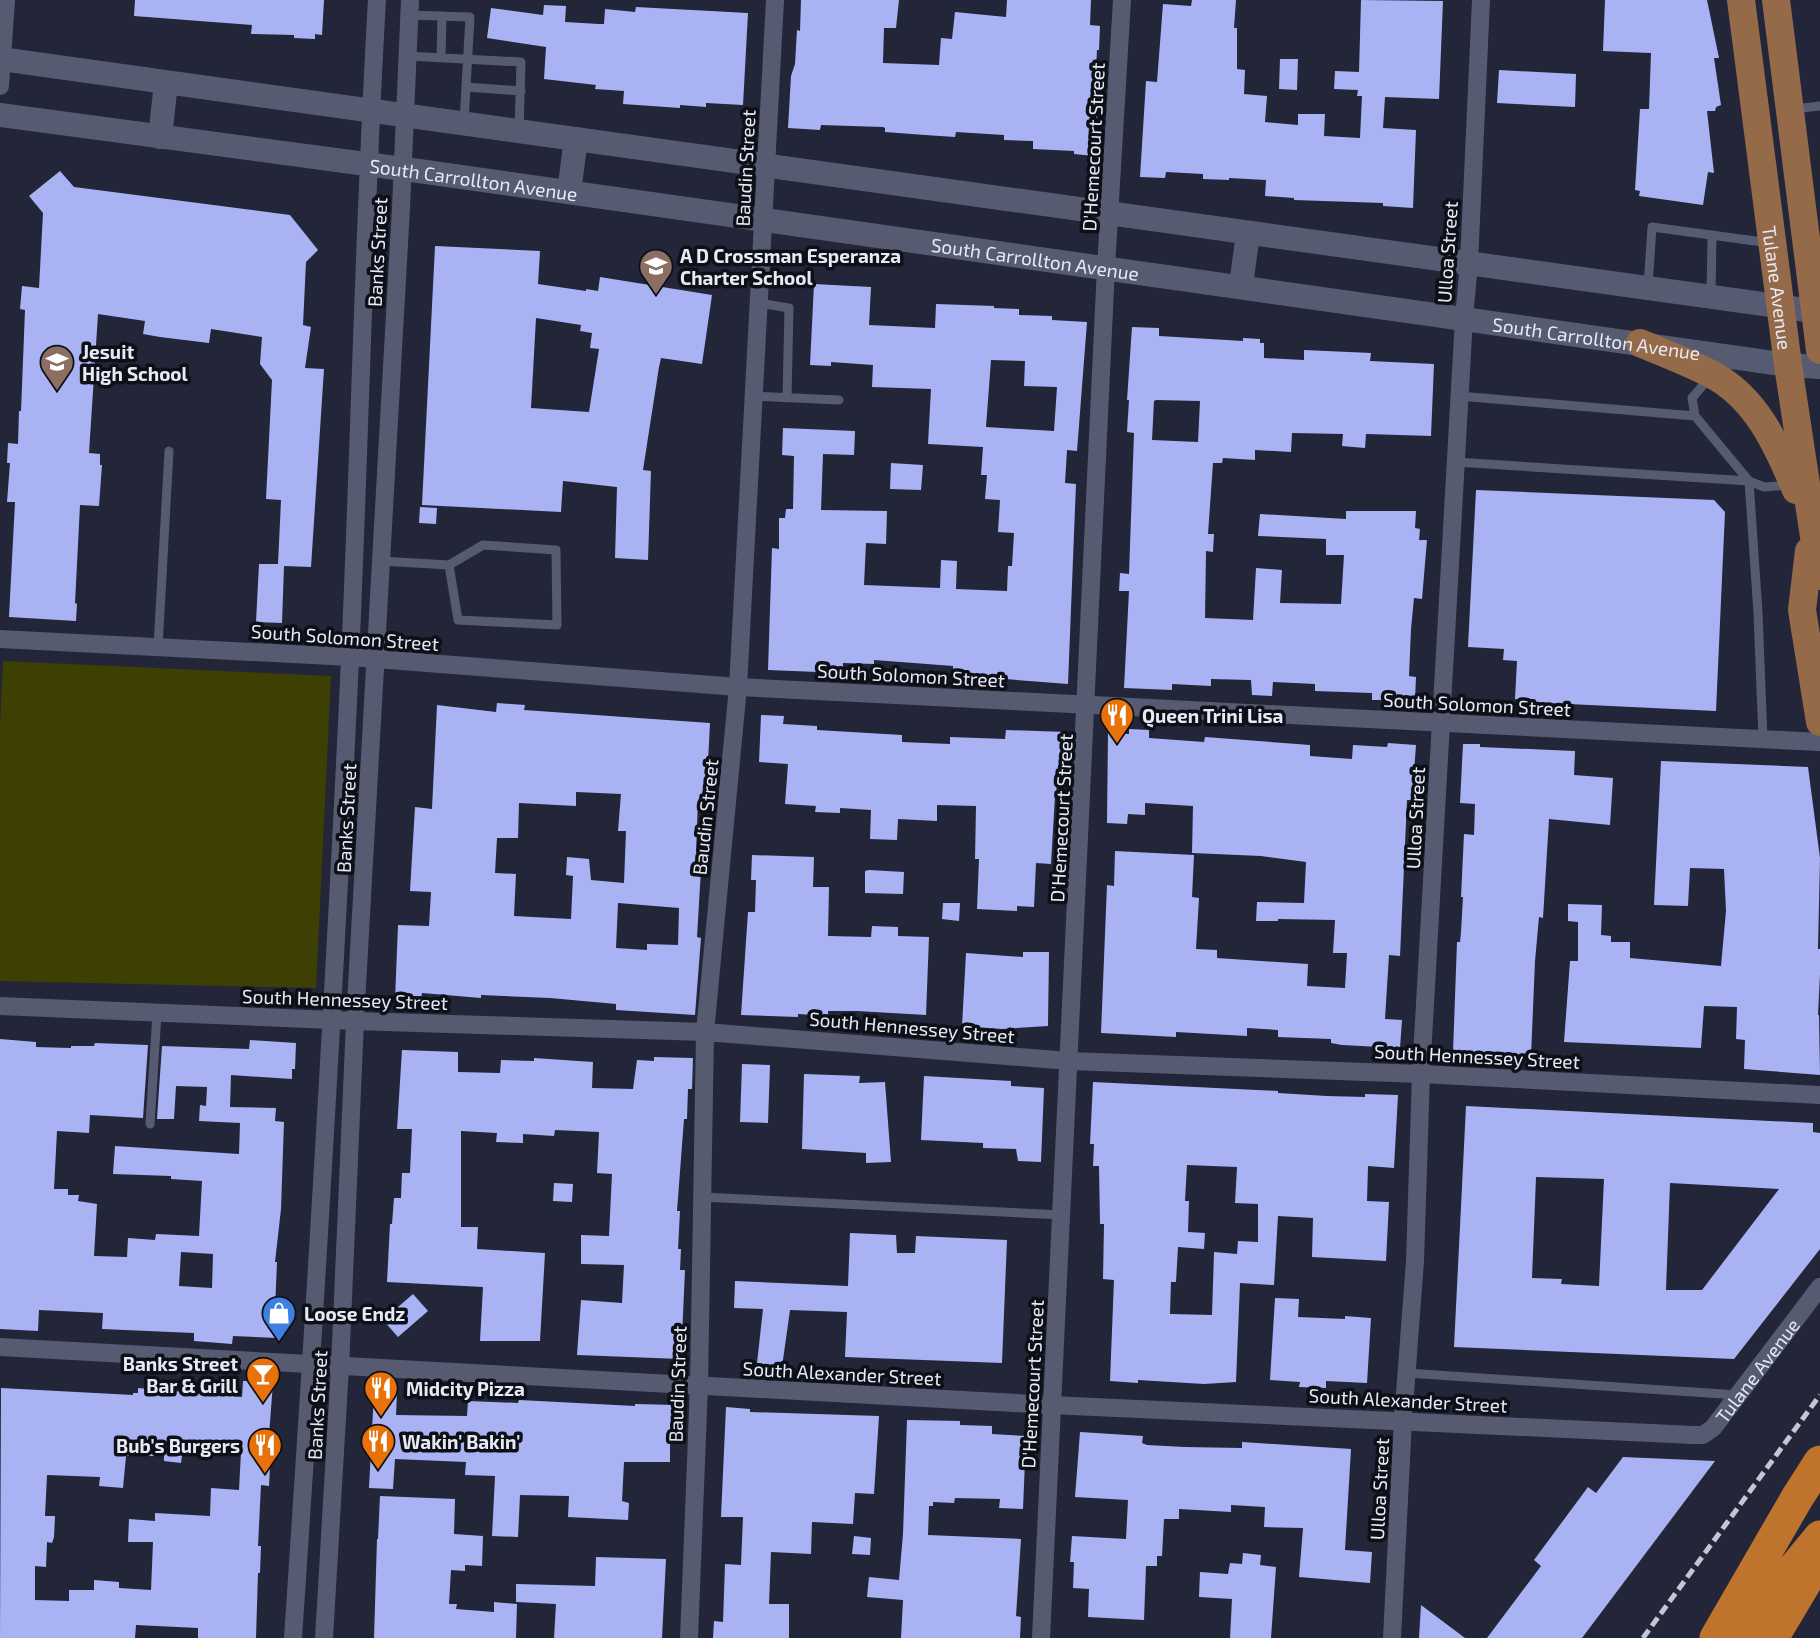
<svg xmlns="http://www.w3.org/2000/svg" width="1820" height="1638" viewBox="0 0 1820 1638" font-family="'Exo 2',sans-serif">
  <rect width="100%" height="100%" fill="#232639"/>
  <!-- green -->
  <path fill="#3d3f03" d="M3,661L331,676L316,988L0,981V725Z"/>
  <!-- building -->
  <path fill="#a9b3f4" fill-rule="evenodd" d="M135,0H324L322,35L315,34V39L294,38V35L251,34L252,25L134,16Z
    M801,0H899L896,28H884L883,63L939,65L941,38L952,39L955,12L1006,17L1007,0H1091L1090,25L1100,26L1099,50H1097L1094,105L1098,106L1094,156L1074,154V151L1033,149V141L1004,140V135L956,132L955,137L925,135L885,132V128L883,127L821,125L820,130L788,128L791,76L795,64L797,30L800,31Z
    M1192,0H1236L1234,28H1237V69L1245,70L1244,94L1267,96L1265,122L1298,125V114H1325L1324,136L1360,138L1362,96H1357L1358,90L1334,89L1335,71L1359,72L1361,0L1443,1L1439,99L1385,97L1383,128L1416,130L1413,208L1383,206V203L1294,200V198L1265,196L1266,180L1229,178V180L1203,179V174L1166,172L1165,178L1140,177L1146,81L1157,82L1163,4L1191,6Z
    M1605,0H1707L1719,58H1714L1721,105L1716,107L1715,111H1707L1714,173L1708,172L1703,205L1639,196L1640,191L1635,190L1640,109H1649L1651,53L1603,51Z
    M544,5L566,6L565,22L599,24H604L605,9L635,12L636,7L748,13L743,105L706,103V107L680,105V108L623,104L624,91L595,89L596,85L544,79L546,47L487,38L491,8L543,15Z
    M1280,59H1298L1297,90L1279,89Z
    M1499,70L1576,74L1575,107L1497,103Z
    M60,171L74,187L290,215L318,250L306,262L303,325L311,327L305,368L324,369L311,567L284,566L282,623L256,622L259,564H278L281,500L266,499L272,380L260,364L262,337L211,329L209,343L160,337L143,334L145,321L98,314L89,453L100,454V465H102L99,506L80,505L75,603L77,604L76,621L9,617L15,502H7L10,463H7L8,443L18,444L19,411H21L25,310L20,309L22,286L39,288L43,213L29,196Z
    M435,246L540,251L538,284L586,291V289L598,291L600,277L712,295L702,364L661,358L659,367L643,470L651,471L648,560L615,558L617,487L563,481L561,512L422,505ZM536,318L581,325L580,331L592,333L590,348L599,349L589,412L531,408Z
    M814,284L871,287L869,325L935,328L936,304L994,306V308L1019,309V315L1052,316V320L1087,322L1077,451L1067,450L1065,483L1076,484L1068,684L953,675V666L874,660V664L843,663V673L768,670L772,548L779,549V518H785L786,509H793L794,456L782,455L783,428L855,431L854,455L823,454L821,510L887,511L886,544L866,543L864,585L940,588L941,560L957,561L956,589L1007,591L1008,566H1012L1014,533L998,532L1000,500L985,499L987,475H981L983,447L928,444L931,389L872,387L873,365L831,362V366L810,365ZM991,360L1025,361L1024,386L1057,387L1054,431L986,427Z
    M1132,327L1159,328V336L1243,341V338L1260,339V343H1264V358L1304,360V350L1371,353L1370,361L1434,364L1431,436L1366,434L1365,448L1342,446L1343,434L1292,433L1291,452L1255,450V460L1223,458L1222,463H1213L1208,534H1214L1213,552L1206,551L1205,618L1253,620L1256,568L1282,570L1280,603L1341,604L1344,555H1326V539L1258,536L1260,514L1346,519V511H1416L1415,528L1420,529L1419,540H1427L1422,599L1414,598L1411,629L1409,676L1416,677L1415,700H1372V693L1315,691V684L1273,682L1272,696L1252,695L1251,680L1211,679V686L1172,684V690L1124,688L1129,591H1119L1120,573L1129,574L1134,433L1127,432L1129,400H1127ZM1156,400L1200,401L1198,442L1152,440L1154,401Z
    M891,463L923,465L921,490L890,489Z
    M1476,490L1714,500L1725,512L1716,711L1526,702L1527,700L1515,699L1517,661L1503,660L1504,649L1468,647Z
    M420,507L437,508L436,524L419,523Z
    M497,703L525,705L524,710L710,723L706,801H698L696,852H702L697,937L701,938L695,1015L616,1010V1004L550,998L481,995V998L422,993L421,1001L395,1000L398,925L429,926L431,892L410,891L415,807L432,809L437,705L496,712ZM576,792L621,794L618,831H626L624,883L591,880L589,859L567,857L566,875L573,876L571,919L514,916L516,874L495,873L497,838H518L519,803L576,806ZM618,903L679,908L678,945L647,944V950L616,948Z
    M761,715L784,716L783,724L817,726V730L902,735V742L950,744V737L1005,739L1006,730L1066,732L1064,766L1058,765L1056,796H1055L1051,864L1036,863L1034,907L1017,906V911L977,909L979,859H975L976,806L937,805V821L898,819L897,840L870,839L871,810L840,808V813L815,812L816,806L785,804L788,764L759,762Z
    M1129,729L1149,730V738L1204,742L1205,737L1310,745V756L1352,759L1353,745L1387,747L1388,743L1416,745L1412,800H1407L1400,956L1389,955L1385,1019L1402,1020L1400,1048L1342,1045L1331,1043V1039L1278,1037V1030L1247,1028V1036L1176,1032V1037L1101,1033L1107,885L1114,886L1115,851L1194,855L1192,897L1199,898L1196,949L1217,950V958L1308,964L1307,986L1345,988L1347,953H1333L1335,920L1278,919V921H1256L1257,902L1304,903L1306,862L1261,856L1192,853L1193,806L1145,803V815L1128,814L1127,824L1107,823L1108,733L1129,734Z
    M1463,744H1480V747L1575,751L1574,775L1613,778L1610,825L1549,819L1543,918L1539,917L1535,961L1531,1056L1453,1052L1457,942H1460L1461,932L1463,897H1461L1464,834L1474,835L1475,804L1460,803Z
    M1661,761L1808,767L1820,858L1818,949H1820V974L1818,1015H1819L1820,1075L1744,1069L1745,1040L1736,1039L1737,1007L1704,1006L1701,1048L1564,1042L1570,961H1578V922L1568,921V904L1602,905L1601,935L1611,936V942H1630V958L1721,966L1726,911L1724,869L1690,868L1688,906L1654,905Z
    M752,855L814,857L813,887H829L828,936L871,937L872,926L898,927V936L929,937L926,1015L857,1011H828V1016L798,1014V1017L741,1015L748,912H755L756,880H751Z
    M869,870L904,872L903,894L865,893V871Z
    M943,903H960L959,921L942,919Z
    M1023,952H1049L1048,1026L1002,1029L962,1026L966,953L1023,957Z
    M0,1039L36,1042V1047L71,1048V1046H94L95,1043L148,1045L143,1118L90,1115L89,1133L57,1131L54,1189H68V1195H79L78,1201L97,1204L94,1256L127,1257L128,1238L155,1240L156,1234L199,1236L202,1181L171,1179V1176L113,1174L115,1146L239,1154L240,1123L199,1121L200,1105L206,1106L207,1087L176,1086L174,1119H157L162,1046L249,1049L250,1040L296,1043L295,1069H292V1079L231,1075L230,1107L276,1108L275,1121L284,1122L281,1209L275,1262H277L275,1310H279L277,1338L233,1336L232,1344L194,1341V1333L102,1329L103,1313L39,1310L38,1331L0,1329ZM181,1252L213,1254L212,1288L179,1286Z
    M402,1050L458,1052V1072L500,1073L501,1060L534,1061V1058L593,1062L592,1088L633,1089L637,1060L654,1061V1057L693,1058L692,1089H688L687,1119H684L677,1211H680L678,1249H681L680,1270H685L681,1359L577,1355L581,1300L622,1303L624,1265L581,1264V1235L609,1236L612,1174L597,1173L599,1132L555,1130L554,1136L523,1134V1143L496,1142L497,1133L461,1131V1227H478L477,1249L545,1253L540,1341H480L483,1287L387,1282L390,1224H392L394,1198H401L402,1173H410L412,1129H397Z
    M742,1064L770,1065L768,1123L740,1122Z
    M804,1074L860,1076L859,1083L885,1082L891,1162L866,1163V1153L802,1149Z
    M924,1076L1011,1081V1086L1044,1088L1041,1162L1018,1161L1016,1149L983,1148V1143L921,1140Z
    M1093,1082L1278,1091V1093L1327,1096L1365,1097V1094L1398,1095L1394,1168L1368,1166L1367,1201L1389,1202L1386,1261L1312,1257L1313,1218L1278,1216L1274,1285L1240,1283L1236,1382L1204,1384L1138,1380V1383L1110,1381L1114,1280L1103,1279L1104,1224H1100L1099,1166H1093L1094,1144H1090ZM1187,1165L1237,1167L1235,1203L1258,1204V1242L1238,1241L1237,1254L1214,1252L1212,1315L1170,1314L1171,1282H1176L1178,1247L1204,1249L1205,1233L1188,1232L1189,1201H1185Z
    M1466,1106L1813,1123V1132L1820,1133V1249L1734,1359L1454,1347ZM1536,1177L1604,1179L1599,1286L1561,1284L1562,1279L1532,1278ZM1670,1183L1779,1189L1702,1290H1666Z
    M554,1183L573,1184L572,1202L553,1201Z
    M850,1233L896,1235L897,1253H915L916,1236L1007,1240L1002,1363L845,1357L847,1312L790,1310L782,1367L757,1363L763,1309L734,1308L735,1281L848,1286Z
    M413,1294L428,1311L398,1337L383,1320Z
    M1275,1298L1299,1299L1298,1317L1345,1319V1316L1371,1318L1367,1383L1326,1381V1388L1299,1387L1300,1382L1270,1380Z
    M243,1381L273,1383L268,1448H271L269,1486L261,1485L258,1546H261L260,1573H258L256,1638H198V1628L136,1625L135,1638H0L1,1388L133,1395V1393H138V1388L242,1397ZM183,1448L241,1452L239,1490L211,1488L210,1516L155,1513V1521L129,1519L128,1542H153L151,1590L119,1588V1582L94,1580V1590H69V1601L35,1600V1566L46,1567L47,1542L52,1543L54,1537L55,1516H45L47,1475L100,1477L99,1486L123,1488L126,1456H164V1461L181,1463Z
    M374,1392L397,1393L396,1415L467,1416L468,1401L518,1403L519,1400L635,1406V1404L677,1405V1437H670V1462H624L622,1501L629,1503L628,1520L568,1517L569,1496L520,1495L518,1537L492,1536L495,1476L465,1475L466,1462L395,1459L393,1489L369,1488Z
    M726,1407L750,1409V1412L879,1416L874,1494L855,1493L853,1524L812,1522L811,1554L771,1552L769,1604H789V1638H713L714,1621L723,1622L725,1564L741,1565L743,1517H721Z
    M907,1420L960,1421V1425L992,1426V1434L1026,1436L1023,1509L999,1508L1000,1499L955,1498L954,1503L933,1502V1506H929L928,1535L1021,1539L1016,1616L1021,1617L1020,1638H901L903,1600L867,1597L869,1577L899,1580L903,1534Z
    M1080,1432L1143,1436L1142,1443L1147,1445L1185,1447L1242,1448V1442L1351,1449L1345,1550L1372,1552L1370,1583L1299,1577L1303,1528L1264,1527L1265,1507L1231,1505V1512L1179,1509V1519H1164L1162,1556H1157V1566H1146L1144,1620L1088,1617L1089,1589L1073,1588L1074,1562H1070L1072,1536L1126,1539L1128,1500L1075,1497Z
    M1623,1457L1715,1461L1582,1638H1487L1541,1566L1534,1560L1588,1487L1596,1493Z
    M380,1496L455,1499L454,1534L483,1536L482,1566L465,1565V1571L451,1570L449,1604H457L456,1609L494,1612V1602L517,1604L516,1638H374L377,1539H378Z
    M854,1536L871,1538L870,1555L852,1554Z
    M1243,1553L1261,1555L1260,1565L1276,1567L1271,1638H1230L1232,1599L1199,1597L1200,1572L1228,1574L1230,1563L1242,1564Z
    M596,1557L666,1559L662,1638H554L556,1604L516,1602V1584L595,1586Z
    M1421,1605L1465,1638H1419Z"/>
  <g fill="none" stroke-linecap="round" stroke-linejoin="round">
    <!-- service -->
    <path stroke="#575b71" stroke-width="9" d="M409,15L470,17L464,122
      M407,56L521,62L519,130
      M441,58L442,16
      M466,87L521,91
      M1794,109L1820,106
      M1648,286L1652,227L1770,243
      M1711,296L1712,235
      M759,303L789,308L787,398
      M1710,377L1692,398L1695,416L1749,481L1764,487L1789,485
      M753,396L839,400
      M1459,396L1695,416
      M1456,462L1749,481L1758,613L1763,739
      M381,561L449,565L483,545L556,550L557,625L458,620L449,565
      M158,647L169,451
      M150,1124L157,1013
      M702,1197L1062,1215
      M1407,1373L1738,1395"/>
    <!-- minor -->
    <g stroke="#575b71" stroke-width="18">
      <path d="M0,86L6,0"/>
      <path d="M0,639L350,657L738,687L1820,742"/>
      <path d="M0,1006L355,1021L705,1032L1070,1061L1421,1074L1820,1095"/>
      <path id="s1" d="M0,1347L1052,1405L1693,1435H1703L1713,1428L1820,1287"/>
      <path d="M293,1638C315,1312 335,985 350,659C360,439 364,219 377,0"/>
      <path d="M324,1638L340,1367L355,1021L401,208L410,0"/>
      <path d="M689,1638L699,1386L705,1032L738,687L775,0"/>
      <path d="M1041,1638L1106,267L1122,0"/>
      <path d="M1392,1638L1403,1420L1415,1261L1421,1074L1464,318L1469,263L1481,0"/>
    </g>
    <!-- secondary -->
    <g stroke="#575b71" stroke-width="24">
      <path d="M0,59L1820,312"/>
      <path id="s2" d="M0,115L426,172L1788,365L1820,367"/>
      <path d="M160,137L166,83"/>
      <path d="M569,192L576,139"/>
      <path d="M1241,286L1248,233"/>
    </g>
    <!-- primary -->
    <g stroke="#956a48" stroke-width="28">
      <path id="s3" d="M1741,0L1788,365L1820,576"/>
      <path d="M1776,0L1820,350"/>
      <path d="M1640,343C1664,353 1688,362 1711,374C1756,397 1777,445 1796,490"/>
      <path d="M1809,551L1802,610L1820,722"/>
    </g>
    <!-- motorway -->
    <path stroke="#bf742d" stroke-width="33" d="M1716,1638L1797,1498L1820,1462
      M1737,1638L1820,1537
      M1772,1638L1812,1571"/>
    <!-- rail -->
    <path stroke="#c3c6d3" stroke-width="5" stroke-dasharray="10 5" stroke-linecap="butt" d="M1643,1638L1820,1395"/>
  </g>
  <!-- icons -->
  <defs>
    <g id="school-pin" transform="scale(1.75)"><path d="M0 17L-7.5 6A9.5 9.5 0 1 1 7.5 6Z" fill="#8d6e63" stroke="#0e1018"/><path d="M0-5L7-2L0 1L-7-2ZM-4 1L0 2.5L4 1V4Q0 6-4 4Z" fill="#fff"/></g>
    <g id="restaurant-pin" transform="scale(1.75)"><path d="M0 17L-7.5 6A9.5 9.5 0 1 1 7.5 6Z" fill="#e8710a" stroke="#0e1018"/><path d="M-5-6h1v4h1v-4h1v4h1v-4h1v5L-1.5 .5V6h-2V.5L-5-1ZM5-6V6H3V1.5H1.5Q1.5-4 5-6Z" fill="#fff"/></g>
    <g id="shop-pin" transform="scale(1.75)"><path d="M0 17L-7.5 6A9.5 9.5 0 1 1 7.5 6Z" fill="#3f7fe0" stroke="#0e1018"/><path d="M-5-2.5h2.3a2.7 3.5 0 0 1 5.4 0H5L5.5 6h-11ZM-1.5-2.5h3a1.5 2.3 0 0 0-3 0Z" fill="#fff"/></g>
    <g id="bar-pin" transform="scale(1.75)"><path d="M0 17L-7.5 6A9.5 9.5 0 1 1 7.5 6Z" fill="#e8710a" stroke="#0e1018"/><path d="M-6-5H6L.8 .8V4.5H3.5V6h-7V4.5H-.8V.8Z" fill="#fff"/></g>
  </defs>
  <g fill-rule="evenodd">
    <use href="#school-pin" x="656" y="266"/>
    <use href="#school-pin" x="57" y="362"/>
    <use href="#restaurant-pin" x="1117" y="715"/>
    <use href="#shop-pin" x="279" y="1313"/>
    <use href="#bar-pin" x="263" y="1374"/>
    <use href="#restaurant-pin" x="381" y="1388"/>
    <use href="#restaurant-pin" x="378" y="1441"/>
    <use href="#restaurant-pin" x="265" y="1445"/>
  </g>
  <g text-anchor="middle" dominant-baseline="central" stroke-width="7" stroke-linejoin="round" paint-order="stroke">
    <!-- street labels -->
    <g font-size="19" fill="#e7eaf6" stroke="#0e1018">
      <text transform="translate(1093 147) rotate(-87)">D'Hemecourt Street</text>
      <text transform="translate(745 168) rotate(-87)">Baudin Street</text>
      <text stroke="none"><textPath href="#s2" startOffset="478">South Carrollton Avenue</textPath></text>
      <text transform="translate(377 252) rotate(-87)">Banks Street</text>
      <text transform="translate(1447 252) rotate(-86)">Ulloa Street</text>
      <text stroke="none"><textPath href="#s2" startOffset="1045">South Carrollton Avenue</textPath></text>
      <text stroke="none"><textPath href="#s3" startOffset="290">Tulane Avenue</textPath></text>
      <text stroke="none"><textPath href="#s2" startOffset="1612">South Carrollton Avenue</textPath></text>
      <text transform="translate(345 637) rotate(4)">South Solomon Street</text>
      <text transform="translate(911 675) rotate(3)">South Solomon Street</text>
      <text transform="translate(1477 704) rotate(3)">South Solomon Street</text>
      <text transform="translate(705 817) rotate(-84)">Baudin Street</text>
      <text transform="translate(346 818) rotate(-87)">Banks Street</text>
      <text transform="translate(1061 818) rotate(-87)">D'Hemecourt Street</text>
      <text transform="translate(1415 818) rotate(-87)">Ulloa Street</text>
      <text transform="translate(345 999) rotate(2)">South Hennessey Street</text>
      <text transform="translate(912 1027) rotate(5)">South Hennessey Street</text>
      <text transform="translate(1477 1056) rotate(3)">South Hennessey Street</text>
      <text stroke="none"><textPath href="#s1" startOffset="1790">Tulane Avenue</textPath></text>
      <text transform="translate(842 1373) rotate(3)">South Alexander Street</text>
      <text transform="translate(677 1384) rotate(-88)">Baudin Street</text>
      <text transform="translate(1032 1384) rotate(-87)">D'Hemecourt Street</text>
      <text transform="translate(1408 1400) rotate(3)">South Alexander Street</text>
      <text transform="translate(317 1405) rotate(-87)">Banks Street</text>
      <text transform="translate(1379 1489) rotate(-87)">Ulloa Street</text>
    </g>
    <!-- poi labels -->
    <g font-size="19" font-weight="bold" fill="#e7eaf6" stroke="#0e1018" text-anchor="start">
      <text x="680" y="255">A D Crossman Esperanza<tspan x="680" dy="22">Charter School</tspan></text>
      <text x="82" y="351">Jesuit<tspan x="82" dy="22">High School</tspan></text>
      <text x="1142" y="715">Queen Trini Lisa</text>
      <text x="304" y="1313">Loose Endz</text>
      <text x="238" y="1363" text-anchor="end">Banks Street<tspan x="238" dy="22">Bar &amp; Grill</tspan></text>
      <text x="406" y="1388">Midcity Pizza</text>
      <text x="402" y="1441">Wakin' Bakin'</text>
      <text x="240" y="1445" text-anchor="end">Bub's Burgers</text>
    </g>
  </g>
</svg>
